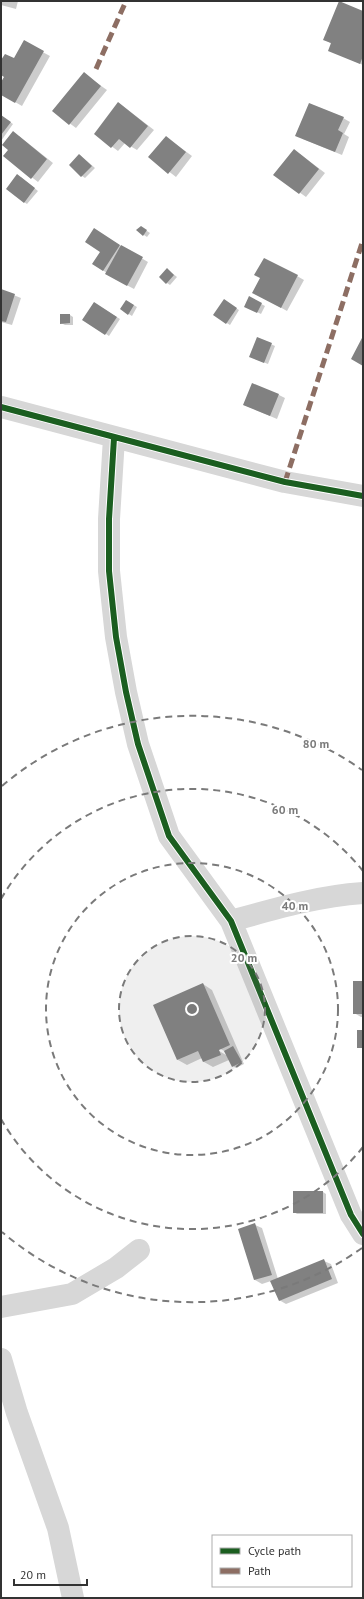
<svg xmlns="http://www.w3.org/2000/svg" width="364" height="1599" viewBox="0 0 364 1599" font-family="'PT Sans',sans-serif">
  <rect width="100%" height="100%" fill="#fff"/>
  <!-- shadow -->
  <path fill="#0003" fill-rule="evenodd" d="M1,1H18L16,9L1,5Z
    M363,12V65L329,50L332,44L325,40Z
    M24,42L50,56L22,106L1,94V84L5,76L1,74V62L14,60Z
    M84,74L107,90L76,128L53,111Z
    M119,103L154,130L137,150L125,143L118,151L95,134Z
    M1,116L13,124L1,141Z
    M343,118L350,122L344,134L349,137L342,155L303,139Z
    M19,136L53,163L38,182L4,156Z
    M166,137L192,156L176,177L150,157Z
    M300,154L325,173L306,197L275,175Z
    M80,155L95,168L85,178L82,176Z
    M21,177L38,191L27,204L24,202Z
    M144,229L150,233L147,237L144,235Z
    M94,230L148,262L134,289L106,274L107,273L93,264L101,252Z
    M167,269L177,277L170,285L167,283Z
    M297,276L304,280L287,311L260,296Z
    M1,290L21,298L12,325L1,322Z
    M250,298L265,306L261,314L245,306Z
    M127,301L137,307L132,316L121,309Z
    M224,301L239,310L230,325L214,315Z
    M94,303L120,319L109,336L84,319Z
    M70,315L73,317V325H65L61,323Z
    M257,338L275,346L268,364L253,358Z
    M279,395L285,398L277,419L244,405Z
    M363,982V1017H361L354,1013Z
    M203,984L212,990L244,1064L236,1068L233,1066L229,1060L213,1067L204,1062L202,1058L187,1065L178,1060ZM215,1046L226,1052V1055L214,1048Z
    M294,1192H323L326,1194V1214H297L294,1212Z
    M255,1225L262,1228L278,1279L324,1261L331,1264L338,1283L286,1304L279,1300L271,1281L262,1284L255,1280L239,1230Z"/>
  <!-- building -->
  <path fill="#818181" d="M339,1L363,11V56L360,64L328,51L331,43L323,40Z
    M24,40L44,51L15,103L1,95V82L4,77L1,75V60L5,54L14,58Z
    M84,72L101,86L69,125L52,111Z
    M118,102L148,126L130,148L119,139L111,148L94,134Z
    M309,103L344,117L338,130L343,133L335,152L295,136Z
    M1,115L11,122L1,135Z
    M13,131L47,159L31,179L3,156L8,150L2,145Z
    M166,136L186,152L168,174L148,157Z
    M294,149L319,169L299,194L273,175Z
    M79,154L92,166L81,177L69,165Z
    M17,174L35,188L24,203L6,189Z
    M141,226L147,230L143,236L136,230Z
    M94,228L120,245L103,271L92,264L100,252L85,242Z
    M121,245L143,257L127,286L105,274Z
    M264,258L298,275L281,308L252,293L260,278L254,275Z
    M167,268L174,275L166,284L159,277Z
    M1,289L15,294L6,322L1,321Z
    M249,296L262,303L257,313L244,307Z
    M224,299L237,308L226,324L213,315Z
    M126,300L134,305L128,315L120,309Z
    M94,302L117,317L105,335L82,320Z
    M60,314H70V323L60,324Z
    M363,336V366L351,359Z
    M257,337L272,343L264,363L249,357Z
    M252,383L279,394L270,416L243,405Z
    M353,981H363V1014H353Z
    M203,983L230,1045L219,1050L221,1055L203,1062L198,1051L177,1060L153,1005Z
    M357,1030H363V1048H357Z
    M233,1046L242,1062L232,1067L224,1051Z
    M293,1191H323V1213H293Z
    M255,1223L272,1275L254,1280L238,1229Z
    M324,1259L332,1279L279,1301L270,1281Z"/>
  <g fill="none" stroke-linecap="round" stroke-linejoin="round">
    <!-- minor -->
    <path stroke="#d7d7d7" stroke-width="22" d="M1,407L285,482L363,496
      M114,438L109,519V571L116,637L126,692L138,744L169,836L231,921L351,1215L363,1234
      M231,921C274,909 318,896 363,893
      M1,1307L72,1294L116,1268L139,1250
      M1,1359L17,1413L58,1528L73,1598"/>
    <!-- quiet -->
    <path stroke="#8d6e63" stroke-width="5" stroke-dasharray="10 5" stroke-linecap="butt" d="M96,69L126,1
      M285,482L363,240"/>
    <!-- cycleway casing -->
    <g stroke="#fff" stroke-width="8">
      <path id="cycleway" d="M1,407L285,482L363,496
        M114,438L109,519V571L116,637L126,692L138,744L169,836L231,921L351,1215L363,1234"/>
    </g>
    <!-- cycleway -->
    <use href="#cycleway" stroke="#1b5e20" stroke-width="6"/>
  </g>
  <!-- distance rings -->
  <circle cx="192" cy="1009" r="73" fill="#7a7a7a" fill-opacity=".12"/>
  <g fill="none" stroke="#7a7a7a" stroke-width="2" stroke-dasharray="7 5">
    <circle cx="192" cy="1009" r="73"/>
    <circle cx="192" cy="1009" r="146"/>
    <path d="M363 1147A220 220 0 0 1 1 1119M1 899A220 220 0 0 1 363 871"/>
    <path d="M362 1248A293 293 0 0 1 2 1232M2 786A293 293 0 0 1 362 770"/>
  </g>
  <circle cx="192" cy="1009" r="6" fill="#7a7a7a" stroke="#fff" stroke-width="2"/>
  <g font-size="12" text-anchor="middle" font-weight="bold" fill="#7a7a7a" stroke="#fff" stroke-width="4" stroke-linejoin="round" paint-order="stroke">
    <text x="316" y="748">80 m</text>
    <text x="285" y="814">60 m</text>
    <text x="295" y="910">40 m</text>
    <text x="244" y="962">20 m</text>
  </g>
  <!-- border -->
  <rect width="364" height="1599" fill="none" stroke="#333333" stroke-width="4"/>
  <!-- legend -->
  <rect x="212" y="1535" width="140" height="52" fill="#ffffff" stroke="#adadad"/>
  <rect x="220" y="1548" width="20" height="6" fill="#1b5e20" stroke="#adadad"/>
  <text x="248" y="1555" font-size="12" fill="#333333">Cycle path</text>
  <rect x="220" y="1568" width="20" height="6" fill="#8d6e63" stroke="#adadad"/>
  <text x="248" y="1575" font-size="12" fill="#333333">Path</text>
  <!-- scale -->
  <path d="M14 1579v6h73v-6" fill="none" stroke="#333333" stroke-width="2"/>
  <text x="20" y="1579" font-size="12" fill="#333333" stroke="#ffffff" stroke-width="3" paint-order="stroke">20 m</text>
</svg>
